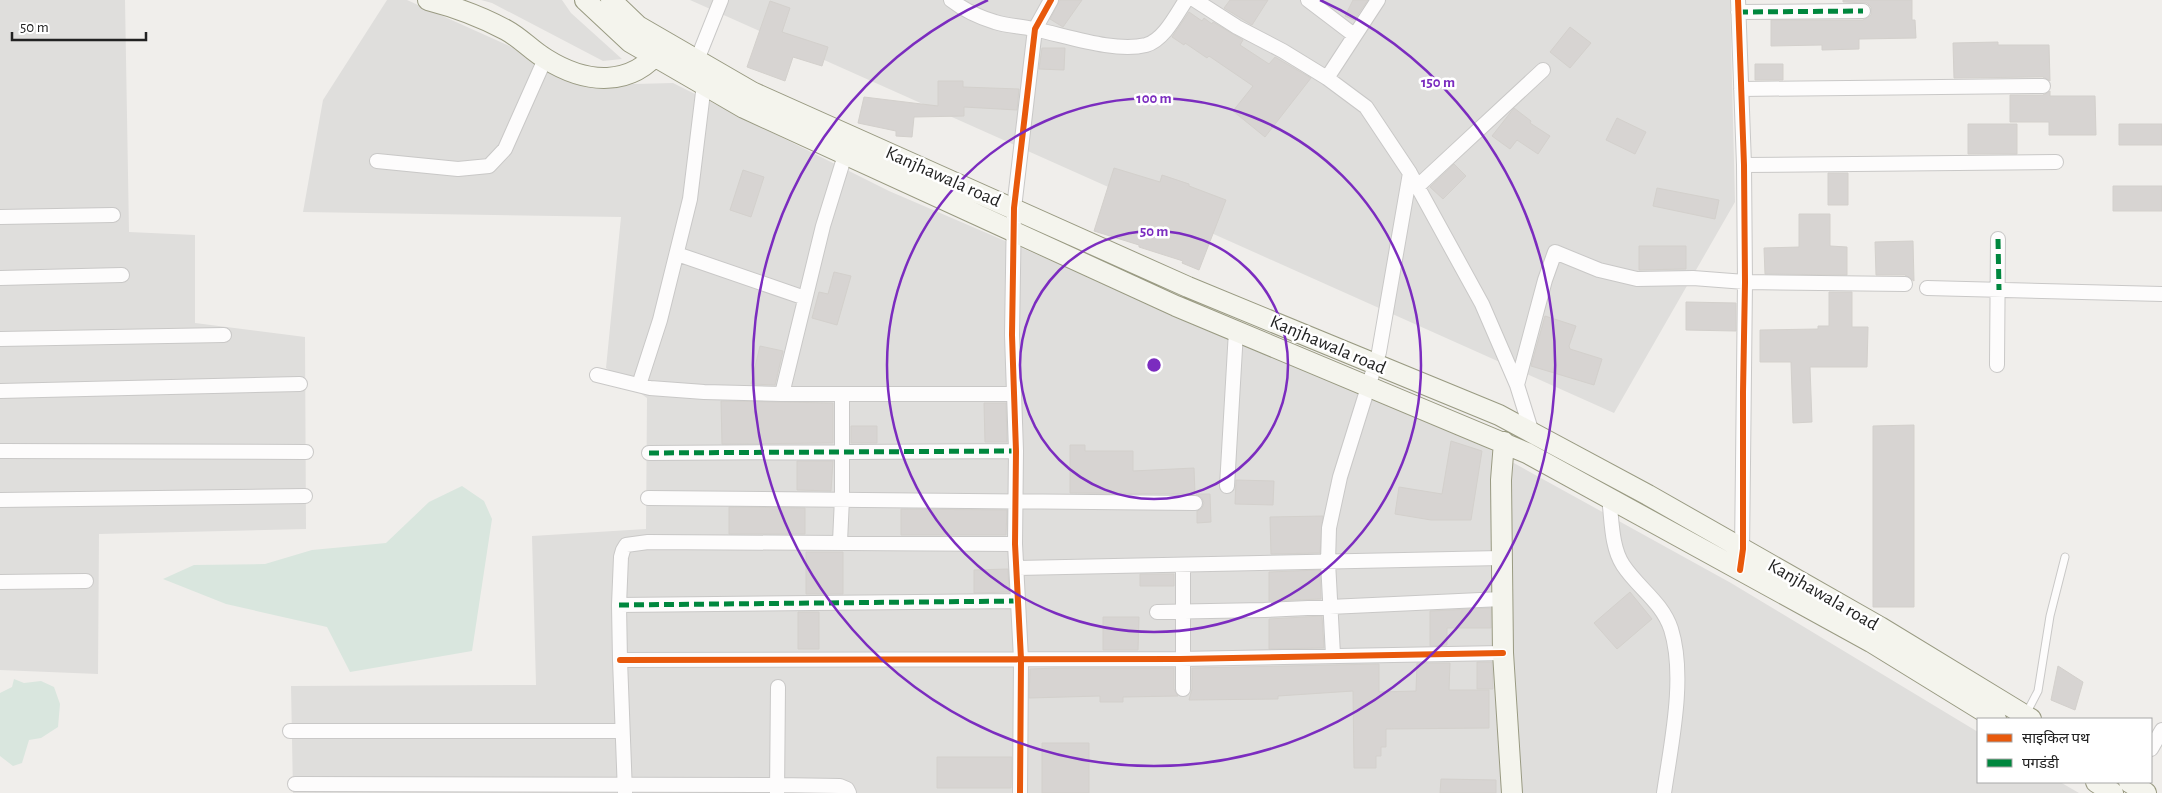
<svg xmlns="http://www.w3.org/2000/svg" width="2162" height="793" viewBox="0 0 2162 793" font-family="'Alegreya Sans','Noto Sans Devanagari',sans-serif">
  <rect width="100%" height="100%" fill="#f0eeeb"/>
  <!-- residential -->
  <path fill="#dfdedc" d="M0,0H125L129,232L195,235V323L305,337L306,529L99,534L98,674L0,670Z
    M387,0H407L596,85L673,83L889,191L1483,446L1731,583L1978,732V782H2060L2079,793H293L291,686L536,685L532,536L646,529L647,398L606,368L621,217L303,212L323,100Z
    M481,0H562L571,13L622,59L603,61L492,3Z
    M690,0H1730L1735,202L1614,413Z"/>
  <!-- wetland -->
  <path fill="#d9e6de" d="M462,486L484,501L492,519L472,651L350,672L327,627L226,604L163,579L194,565L265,564L312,550L386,543L429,502Z
    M14,679L24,683L41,681L54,687L60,704L58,727L41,738L29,740L22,763L13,766L0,756V693L12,687Z"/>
  <!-- building -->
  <path fill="#d7d4d2" stroke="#d3d0cc" d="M1060,0H1082L1063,27L1050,19Z
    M1230,0H1268L1252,25L1224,8Z
    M1353,0H1368L1354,20L1345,16Z
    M1843,0H1912V20H1915L1916,38L1859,39V49L1822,50V45L1771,46V20H1863L1871,15V7L1867,3L1843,2Z
    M770,1L790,8L782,32L828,47L822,66L793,57L785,81L747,67Z
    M1189,12L1202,21L1204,18L1212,24L1213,22L1243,40L1240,45L1269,64L1275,57L1311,78L1265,137L1233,111L1253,86L1209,56L1207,58L1185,43L1184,45L1172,37Z
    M1570,27L1591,43L1570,68L1550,52Z
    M1998,42V45H2049L2050,81L2043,77L1954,78L1953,43Z
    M1042,48H1065L1064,70L1039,69Z
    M1755,64H1783V80H1755Z
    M938,81H963V87L1019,89L1017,110L964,107V116L914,117L912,137L896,136V131L858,123L864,97L938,106Z
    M2050,91V96H2095L2096,135H2049V122H2010V95H2043Z
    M1514,108L1531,121L1530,123L1550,136L1538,154L1517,140L1510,149L1492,136Z
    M1617,118L1646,132L1635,154L1606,140Z
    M1968,124H2017V154H1968Z
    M2119,124H2162V145H2119Z
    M1454,164L1466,176L1443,199L1430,187Z
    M1114,168L1160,182L1162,175L1189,184V186L1226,200L1199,270L1182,263L1183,261L1139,247V245L1094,231Z
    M743,170L764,177L751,217L730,210Z
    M1828,173H1848V205H1828Z
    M2113,186H2162V211H2113Z
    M1657,188L1719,200L1715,219L1653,206Z
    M1799,214H1830V246L1847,247V275L1765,274L1764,248L1799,247Z
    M1913,241L1914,281L1905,275H1876L1875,242Z
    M1639,246H1686V269L1639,270Z
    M834,272L851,276L837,325L812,318L819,292L828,294Z
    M1829,292H1852V327H1868L1867,367H1810L1812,422L1793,423L1791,362H1760V330L1818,329V326H1829Z
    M1686,302L1736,303V331L1686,330Z
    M1545,316L1576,326L1569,346L1570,349L1602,359L1594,385L1531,366Z
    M760,346L783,351L775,385L751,384Z
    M721,401L833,403V443L722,444Z
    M984,403H1006L1007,442H985Z
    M1914,425V607H1873V426Z
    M851,426H877V443H851Z
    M1451,441L1482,451L1471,520H1431L1395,514L1399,487L1442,494Z
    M1070,445H1085V451H1133V471L1194,468L1195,494L1070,493Z
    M797,461H833L831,491L797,490Z
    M1236,480L1274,481L1273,505L1235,504Z
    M1196,494H1210L1211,522L1197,523V511L1202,508L1204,503L1202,498Z
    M729,507L805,508V534H729Z
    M901,509L1007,510L1006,535H901Z
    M1323,516L1320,553L1271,554L1270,517Z
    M806,552H843V594H806Z
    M1008,569L1009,592L974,593V570Z
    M1320,570L1321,599L1269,601V572Z
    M1140,574H1174V586H1140Z
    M1630,592L1652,619L1617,649L1594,623Z
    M1491,608V628H1447V645L1430,646V611Z
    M798,612H819V649H798Z
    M1322,616L1324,648L1269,649V619Z
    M1103,617H1139L1138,650H1103Z
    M1477,662H1492L1493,689H1477Z
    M1417,663H1450L1449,690H1489V728L1386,729V747H1381V756H1376V768H1354L1353,691L1278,696V699L1189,700L1192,689V668L1379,664V692L1416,691Z
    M2058,666L2083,682L2075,710L2051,700Z
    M1057,668H1174V689L1178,696L1123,697V702H1100V696L1029,698L1030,669Z
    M1042,743H1089V793H1042Z
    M937,757H1012L1011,788H937Z
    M1441,779L1496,780V793H1440Z"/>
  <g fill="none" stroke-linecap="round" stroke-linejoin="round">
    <!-- lane casing -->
    <g stroke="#c9c8c7" stroke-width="9">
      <path id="lane" d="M2026,714L2038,691L2050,616L2065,557"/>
    </g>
    <!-- street casing -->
    <g stroke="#c9c8c7" stroke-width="16">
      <path id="street" d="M951,0C964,10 978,17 995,22C1007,26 1020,26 1033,29C1065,35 1114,53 1146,45C1164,40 1176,15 1186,0
        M1195,0L1237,27L1283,51L1327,78L1366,107L1410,173L1482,304L1517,385L1532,433
        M1308,0L1354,35
        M1738,0L1744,165L1745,282L1742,554
        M1738,12L1863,11
        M697,60L721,0
        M1327,78L1378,0
        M1741,89L2043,86
        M377,161L458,169L489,166L505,149L545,59
        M1744,165L2056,162
        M1418,186L1543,70
        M0,217L113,215
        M677,254L805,298
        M0,278L122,275
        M1927,288L2162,294
        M0,339L224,335
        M1997,365L1998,239
        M597,375L650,388L704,392L782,394H1013
        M639,385L660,320L690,199L704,84
        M1517,385L1545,280L1555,252L1599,270L1637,279L1693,278L1745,282L1905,284
        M0,391L300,384
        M782,394L823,226L845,155
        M0,451L306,452
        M649,453L1016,451
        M1227,486L1236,331
        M648,498L1195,503
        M1609,498C1612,519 1611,547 1623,565C1638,588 1662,602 1671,629C1686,677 1671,744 1664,793
        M0,500L305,496
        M840,542L842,498V394
        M1017,568L1501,558
        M0,582L86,581
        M619,605L1018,601
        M1157,612L1264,610L1502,599
        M1333,655L1328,562L1329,528L1340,477L1379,352L1410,173
        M620,660L1180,659L1503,653
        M1183,689V565
        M290,731H622
        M2151,749L2162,730
        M295,784L777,785L840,786L847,789L849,793
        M625,793L620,660L619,605L621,557L623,550L626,545L648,542L1015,544
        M777,793L778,687
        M1020,793L1021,659L1015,544L1016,451L1012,335L1014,208L1035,29L1051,0"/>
    </g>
    <!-- secondary casing -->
    <g stroke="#999a82" stroke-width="22">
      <path id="secondary" d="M428,0C455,7 482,17 506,30C521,38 532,51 546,59C586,84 631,88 662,48
        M585,0L630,42L744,108L1176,306L1527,453L1871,642L1996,719
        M611,0L638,26L752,92L1188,287L1499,415L1648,495L1880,627L2031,719
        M1504,442L1501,480L1503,653L1512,793
        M2096,782L2113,793
        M2129,782L2146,793"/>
    </g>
    <!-- lane -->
    <use href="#lane" stroke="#fdfcfc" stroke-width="7"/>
    <!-- street -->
    <use href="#street" stroke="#fdfcfc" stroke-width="14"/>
    <!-- secondary -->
    <use href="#secondary" stroke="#f4f4ed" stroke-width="20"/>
    <!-- quiet -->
    <path stroke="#00873e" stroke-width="5" stroke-dasharray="10 5" stroke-linecap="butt" d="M1738,12L1863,11
      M1998,239L1999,290
      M649,453L1016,451
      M619,605L1018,601"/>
    <!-- cycleway casing -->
    <g stroke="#fff" stroke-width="9">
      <path id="cycleway" d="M1738,0L1744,165L1745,282L1743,392V549L1740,570
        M620,660L1180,659L1503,653
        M1020,793L1021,659L1015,544L1016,451L1012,335L1014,208L1035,29L1051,0"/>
    </g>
    <!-- cycleway -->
    <use href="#cycleway" stroke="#e8590c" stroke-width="6"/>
  </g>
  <!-- distance rings -->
  <g fill="none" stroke="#7b2cbf" stroke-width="2.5">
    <circle cx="1154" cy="365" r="134"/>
    <circle cx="1154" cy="365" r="267"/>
    <path d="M1320 0A401 401 0 1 1 988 0"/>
  </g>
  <g text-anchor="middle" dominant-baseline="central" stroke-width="5" stroke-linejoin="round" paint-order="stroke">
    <!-- street labels -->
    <g font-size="19" fill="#222" stroke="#fff">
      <text transform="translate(943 177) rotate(24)">Kanjhawala road</text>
      <text transform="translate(1328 345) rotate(23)">Kanjhawala road</text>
      <text transform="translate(1823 595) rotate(30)">Kanjhawala road</text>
    </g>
  </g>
  <circle cx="1154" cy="365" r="8" fill="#7b2cbf" stroke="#fff" stroke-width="2.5"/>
  <g font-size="15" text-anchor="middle" font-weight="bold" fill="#7b2cbf" stroke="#fff" stroke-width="5" stroke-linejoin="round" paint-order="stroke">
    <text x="1438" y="87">150 m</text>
    <text x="1154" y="103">100 m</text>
    <text x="1154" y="236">50 m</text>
  </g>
  <!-- legend -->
  <rect x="1977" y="718" width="175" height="65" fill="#ffffff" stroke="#a7a7a7"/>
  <rect x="1987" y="734" width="25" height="8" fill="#e8590c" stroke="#a7a7a7"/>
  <text x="2022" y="743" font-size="15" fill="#222222">साइकिल पथ</text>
  <rect x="1987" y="759" width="25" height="8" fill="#00873e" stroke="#a7a7a7"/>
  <text x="2022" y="768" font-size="15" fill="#222222">पगडंडी</text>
  <!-- scale -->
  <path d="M12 32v8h134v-8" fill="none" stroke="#222222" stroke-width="2.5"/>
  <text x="20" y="32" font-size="15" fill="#222222" stroke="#ffffff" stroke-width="4" paint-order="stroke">50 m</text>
</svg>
